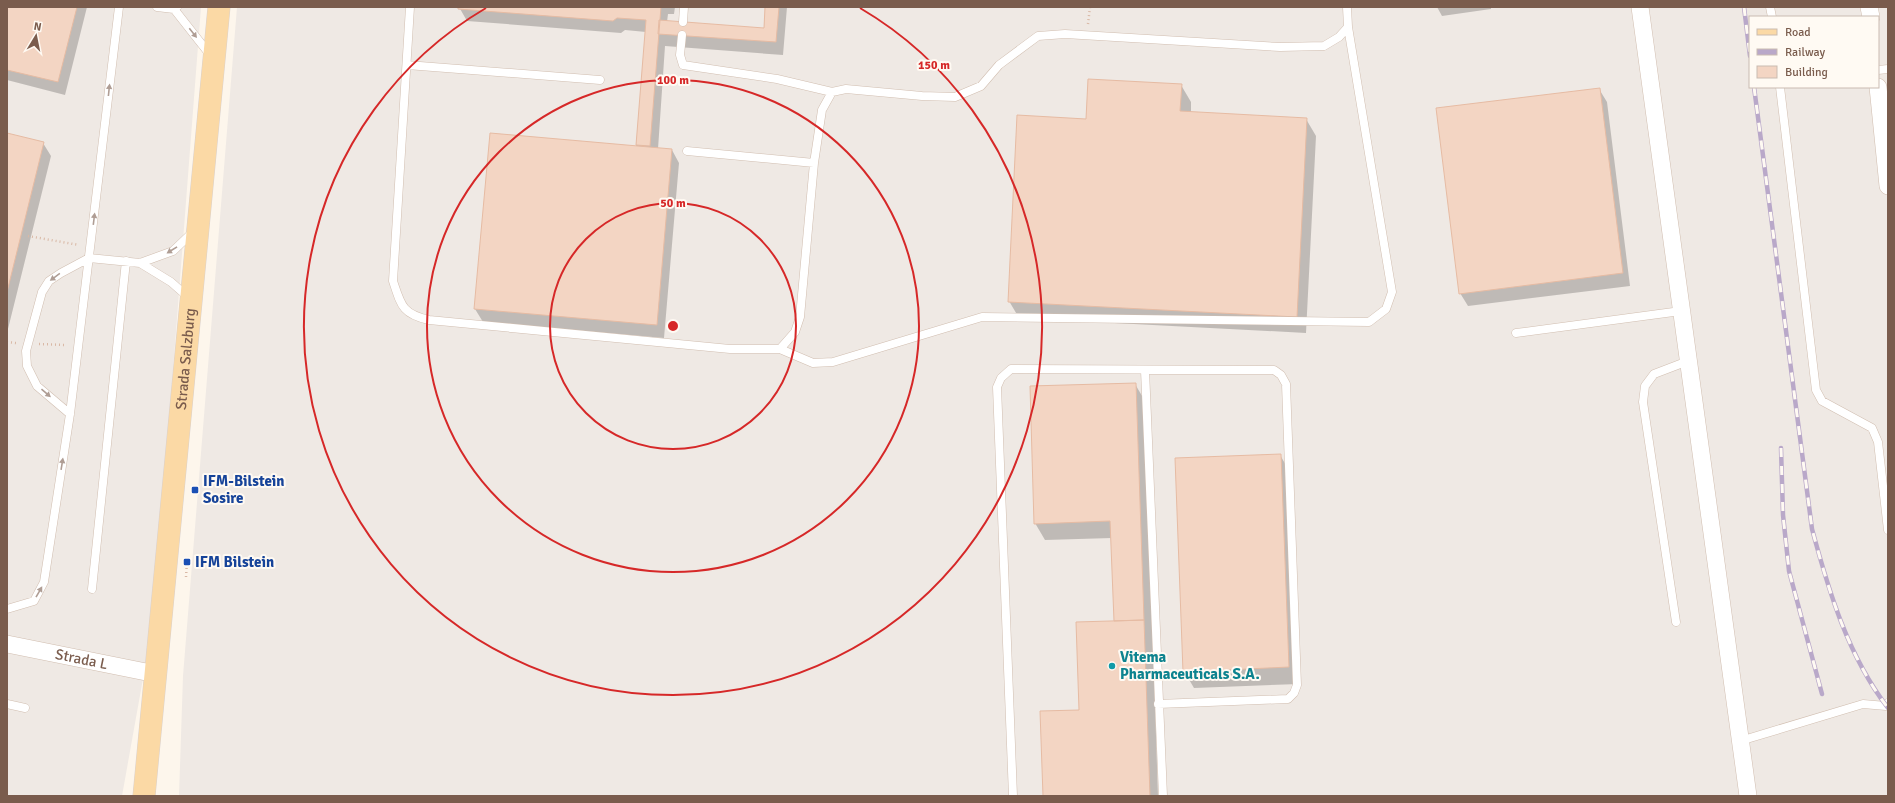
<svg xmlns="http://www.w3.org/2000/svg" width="1895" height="803" viewBox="0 0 1895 803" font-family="Signika,sans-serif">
  <rect width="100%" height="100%" fill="#fdf6ec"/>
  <!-- industrial -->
  <path fill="#efe9e4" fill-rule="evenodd" d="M7,7H201L154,617L122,796H7Z
    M237,7H1888V796H179L183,676ZM1750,17H1878V87H1750Z"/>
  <!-- shadow -->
  <path fill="#0003" d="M7,7H87L65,95L7,80Z
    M459,7H675L674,14H668L667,22L764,29L766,7H787L783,55L665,46L658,149L672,150L679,163L664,338L483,322L475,309L636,147L646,32L625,30L621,33L467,21Z
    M1437,7H1491V9L1442,16Z
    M1181,85L1191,102V113L1306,119L1316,136L1306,333L1019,318L1009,301L1087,120Z
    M1599,89L1607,102L1630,286L1468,306L1460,293Z
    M7,134L43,143L51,156L7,333Z
    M1135,384L1145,401L1158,796H1044L1080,711L1115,622L1112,538L1045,540L1035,523Z
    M1280,455L1290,472L1299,684L1194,688L1184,671Z"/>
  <!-- building -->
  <path fill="#f3d5c3" stroke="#e6bba3" d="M7,7H77L58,82L7,70Z
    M458,7H661L650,146L636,145L646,20L617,18L613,21L458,9Z
    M765,7H779L776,42L658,34L659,20L764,28Z
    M1088,79L1182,84L1180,111L1307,118L1297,317L1008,302L1017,115L1086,119Z
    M1600,88L1623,273L1459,294L1436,108Z
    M7,133L44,142L7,292Z
    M490,133L672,149L657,325L474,309Z
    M1136,383L1144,620L1114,621L1110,521L1034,524L1030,386Z
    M1281,454L1289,667L1183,672L1175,458Z
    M1144,620L1150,796H1043L1040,711L1079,710L1076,622Z"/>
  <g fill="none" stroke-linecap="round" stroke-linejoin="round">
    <!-- service casing -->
    <g stroke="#d1beb0" stroke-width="9">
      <path id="service" d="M157,7L174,9
        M177,7L174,9L211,56
        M410,7L393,281C401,305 402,314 429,320L730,349H780L795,332L800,317L814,163L822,110L832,92L846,89L922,96L955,97L981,86L999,65L1038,36L1065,34L1280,47L1324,46L1339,37L1348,27L1347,7
        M1770,7L1772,17
        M683,22L684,7
        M682,35L680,55L683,65L777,79L832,92
        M407,65L600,80
        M1878,70L1888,69
        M1780,87L1816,390L1822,401L1872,428L1878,442L1888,530
        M687,151L814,163
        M140,263L171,282L188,297
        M1516,333L1681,311
        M780,349L813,363L833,362L982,317L1369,322L1386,309L1392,292L1348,27
        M1145,370L1163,796
        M70,414L37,386L27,366L26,351L42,292L49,281L61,273L89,258L140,263L173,251L194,231
        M92,589L126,261
        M7,609L34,601L44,582L70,414L119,7
        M1676,622L1643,402L1645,386L1654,374L1688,361
        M7,704L25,708
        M1740,741L1863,704L1886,706L1888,703
        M1013,796L997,387L1001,378L1011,369L1274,370L1281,375L1286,384L1297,685L1294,693L1288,699L1158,704"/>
    </g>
    <!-- minor casing -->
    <g stroke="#d1beb0" stroke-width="18">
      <g id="minor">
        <path d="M1640,7L1748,796"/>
        <path d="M1869,7L1871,17"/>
        <path d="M1878,87L1888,186"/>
        <path id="s1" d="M7,644L156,674"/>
      </g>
    </g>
    <!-- primary casing -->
    <g stroke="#dad1cd" stroke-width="23">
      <g id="primary">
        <path id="s2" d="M144,796L219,7"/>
      </g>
    </g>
    <!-- path -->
    <path stroke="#d9b8a5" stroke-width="2.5" stroke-dasharray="1 3" stroke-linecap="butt" d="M1088,24L1090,7
      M28,236L79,245
      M7,342L16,343
      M39,344L66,345
      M186,577L187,562"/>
    <!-- service -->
    <use href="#service" stroke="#fff" stroke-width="8"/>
    <!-- minor -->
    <use href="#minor" stroke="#fff" stroke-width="17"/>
    <!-- primary -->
    <use href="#primary" stroke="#fbd9a5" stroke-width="22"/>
    <!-- rail casing -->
    <g stroke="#b9a8c9" stroke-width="4.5">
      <path id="rail" d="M1744,7L1750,56
        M1754,87L1812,529C1829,592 1848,656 1888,708
        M1781,448L1783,515L1789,571L1822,694"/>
    </g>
    <!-- rail -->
    <use href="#rail" stroke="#fffaf3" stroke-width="3" stroke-dasharray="9" stroke-linecap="butt"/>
  </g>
  <!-- one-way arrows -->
  <defs><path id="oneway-solid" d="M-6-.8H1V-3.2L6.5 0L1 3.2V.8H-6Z"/></defs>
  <g fill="#af9d94">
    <use href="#oneway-solid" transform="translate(193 33) rotate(52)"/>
    <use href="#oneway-solid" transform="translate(109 90) rotate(-84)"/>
    <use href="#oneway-solid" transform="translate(94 219) rotate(-83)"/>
    <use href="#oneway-solid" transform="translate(172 250) rotate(148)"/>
    <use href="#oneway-solid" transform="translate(55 277) rotate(144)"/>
    <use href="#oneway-solid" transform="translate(46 393) rotate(41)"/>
    <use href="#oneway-solid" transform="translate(62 464) rotate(-81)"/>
    <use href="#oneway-solid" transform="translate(39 592) rotate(-60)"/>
  </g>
  <!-- distance rings -->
  <g fill="none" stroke="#d62828" stroke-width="2">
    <circle cx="673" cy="326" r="123"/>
    <circle cx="673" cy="326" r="246"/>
    <path d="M860 8A369 369 0 1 1 486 8"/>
  </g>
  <!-- markers -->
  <g fill="#1a4fb4" stroke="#fffaf3" stroke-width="1.5">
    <rect x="191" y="486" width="8" height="8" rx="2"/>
    <rect x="183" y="558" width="8" height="8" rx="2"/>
  </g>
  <circle fill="#0f9aa8" stroke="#fffaf3" stroke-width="1.5" cx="1112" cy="666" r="4"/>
  <g text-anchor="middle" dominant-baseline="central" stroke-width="4" stroke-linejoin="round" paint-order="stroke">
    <!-- street labels -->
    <g font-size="15" fill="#7a5c4d" stroke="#fffaf3">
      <text stroke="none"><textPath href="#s2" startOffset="439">Strada Salzburg</textPath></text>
      <text stroke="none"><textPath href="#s1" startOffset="76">Strada L</textPath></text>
    </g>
    <!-- transit labels -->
    <g font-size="15" font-weight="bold" fill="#164399" stroke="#fffaf3" text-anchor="start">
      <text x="203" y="481">IFM-Bilstein<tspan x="203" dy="17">Sosire</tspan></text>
      <text x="195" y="562">IFM Bilstein</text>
    </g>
    <!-- culture labels -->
    <g font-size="15" font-weight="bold" fill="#0d838f" stroke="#fffaf3" text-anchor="start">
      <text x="1120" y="657">Vitema<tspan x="1120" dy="17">Pharmaceuticals S.A.</tspan></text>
    </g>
  </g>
  <circle cx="673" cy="326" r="6" fill="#d62828" stroke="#fffaf3" stroke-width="2"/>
  <g font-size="12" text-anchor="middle" font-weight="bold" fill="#d62828" stroke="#fffaf3" stroke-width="4" stroke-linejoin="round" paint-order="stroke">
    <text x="934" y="69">150 m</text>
    <text x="673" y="84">100 m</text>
    <text x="673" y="207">50 m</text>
  </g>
  <!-- border -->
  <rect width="1895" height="803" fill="none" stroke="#7a5c4d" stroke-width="16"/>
  <!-- legend -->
  <rect x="1749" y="16" width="130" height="72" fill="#fffaf3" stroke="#cabbb1"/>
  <rect x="1757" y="29" width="20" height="6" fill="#fbd9a5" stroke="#cabbb1"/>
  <text x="1785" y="36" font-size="12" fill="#7a5c4d">Road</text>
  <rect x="1757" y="49" width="20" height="6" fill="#b9a8c9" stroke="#cabbb1"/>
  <text x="1785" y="56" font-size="12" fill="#7a5c4d">Railway</text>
  <rect x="1757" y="66" width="20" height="12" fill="#f3d5c3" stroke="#cabbb1"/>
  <text x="1785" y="76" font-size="12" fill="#7a5c4d">Building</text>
  <!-- north arrow -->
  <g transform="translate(36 36) rotate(10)" stroke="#fffaf3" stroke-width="3" paint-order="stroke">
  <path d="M0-3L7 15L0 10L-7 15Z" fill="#7a5c4d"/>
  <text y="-6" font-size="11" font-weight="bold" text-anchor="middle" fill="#7a5c4d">N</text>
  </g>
</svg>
